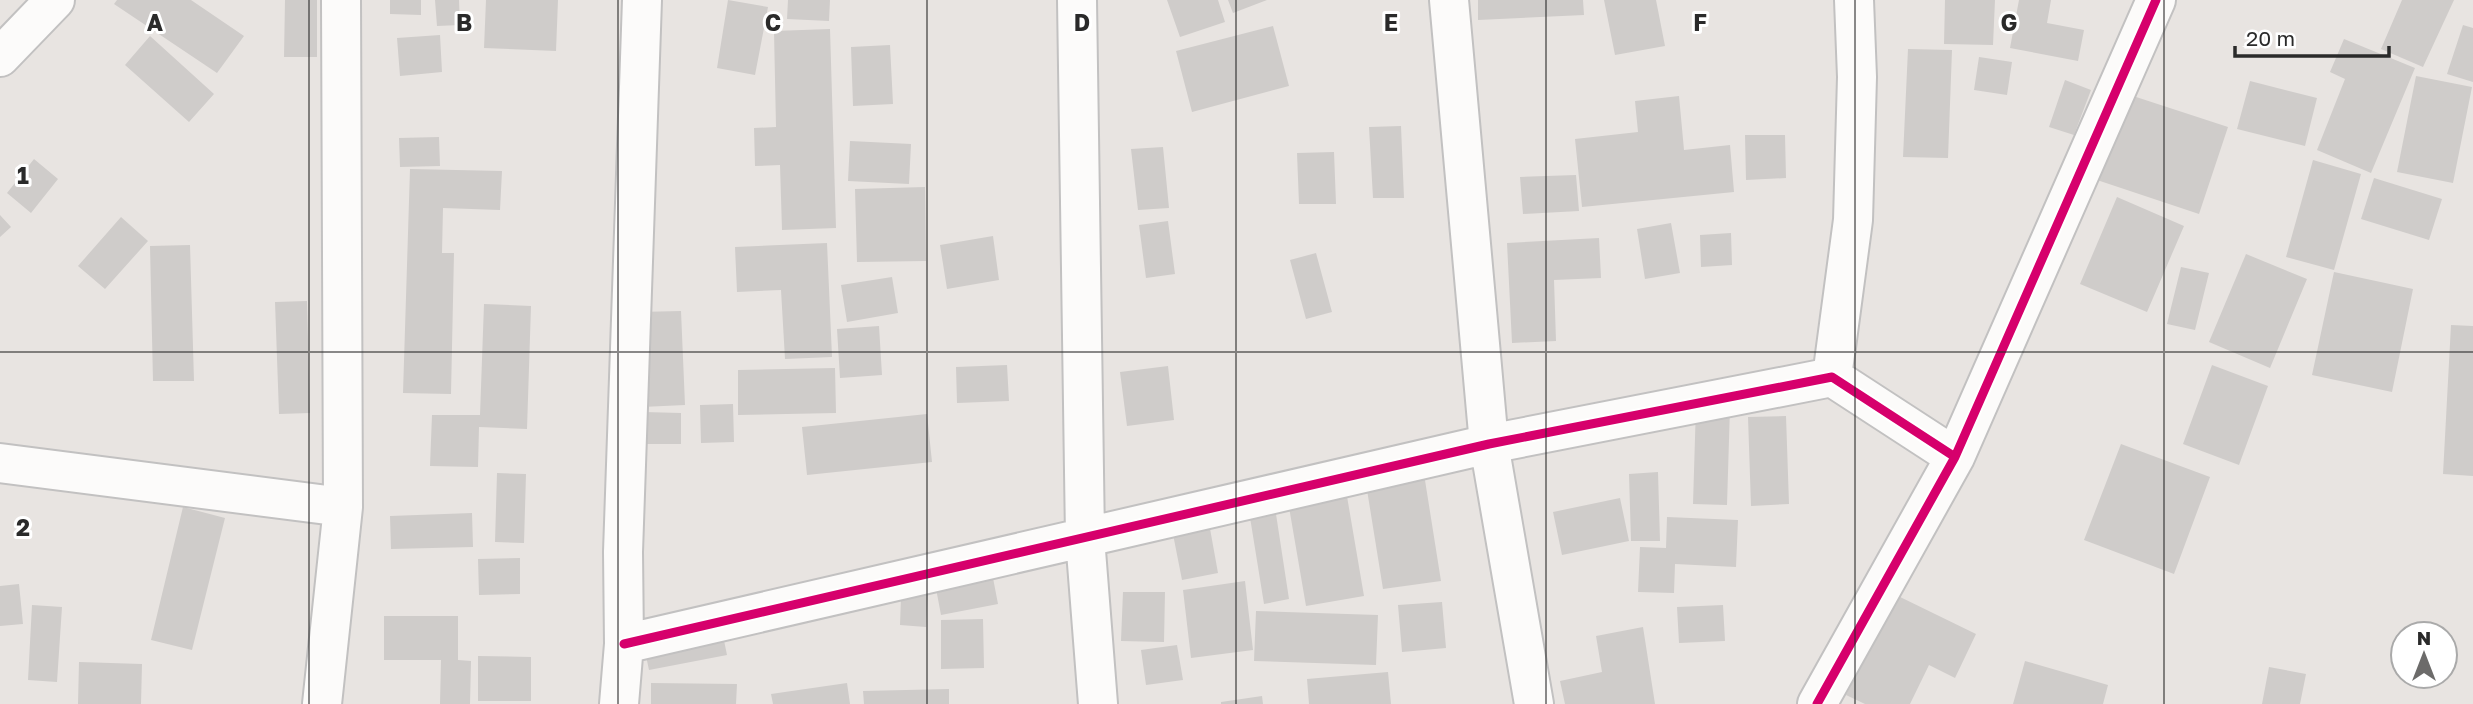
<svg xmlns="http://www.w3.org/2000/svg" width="2473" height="704" viewBox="0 0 2473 704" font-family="'Golos Text',sans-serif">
  <rect width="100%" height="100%" fill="#e8e4e1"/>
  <!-- building -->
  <path fill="#cfccca" d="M117,0H191L244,36L217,73L114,4Z
    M285,0H317V57H284Z
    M390,0H421V15L390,14Z
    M435,0H459L460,25L437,26Z
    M486,0H558L556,51L484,48Z
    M728,0L768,7L755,75L717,68Z
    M788,0H830L829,21L787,19Z
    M1167,0H1218L1225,22L1180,37Z
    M1228,0H1267L1233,13Z
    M1478,0H1583L1584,15L1478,20Z
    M1604,0H1656L1665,46L1615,55Z
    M1945,0H1995L1993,45L1944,44Z
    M2019,0H2051L2047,23L2084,30L2078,61L2010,48Z
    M2402,0H2454L2423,67L2381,49Z
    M2463,25L2473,28V82L2447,74Z
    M1273,26L1289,86L1192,112L1176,51Z
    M830,29L836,228L782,230L780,165L755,166L754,128L776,127L774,31Z
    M440,35L442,72L400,76L397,38Z
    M150,36L214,94L189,122L125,65Z
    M2344,39L2415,68L2371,173L2317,150L2345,79L2330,72Z
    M890,45L893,104L853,106L851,47Z
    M1908,49L1952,50L1948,158L1903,157Z
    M1979,57L2012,62L2007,95L1974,90Z
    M2416,76L2472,87L2453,183L2397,172Z
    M2065,80L2091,90L2074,135L2049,127Z
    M2250,81L2317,98L2305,146L2237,129Z
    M2127,94L2228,127L2199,214L2097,180Z
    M1679,96L1684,150L1730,145L1734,192L1582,207L1575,139L1638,132L1635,101Z
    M1401,126L1404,198H1373L1369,127Z
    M1745,135H1785L1786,178L1746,180Z
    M439,137L440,166L400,167L399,138Z
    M850,141L911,144L909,184L848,181Z
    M1163,147L1169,208L1138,210L1131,149Z
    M1334,152L1336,204H1299L1297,153Z
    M34,159L58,179L31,213L7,193Z
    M2313,160L2361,174L2334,270L2286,257Z
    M410,169L502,171L500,210L443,208L442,253H454L451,394L403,393Z
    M1576,175L1579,211L1523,214L1520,177Z
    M2374,178L2442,199L2429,240L2361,219Z
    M925,187L926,261L857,262L855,189Z
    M2117,197L2184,226L2147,312L2080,284Z
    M0,215L11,227L0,237Z
    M121,217L148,241L105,289L78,266Z
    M1168,221L1175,274L1146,278L1139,225Z
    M1671,223L1680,273L1645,279L1637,229Z
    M1731,233L1732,265L1701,267L1700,235Z
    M993,236L999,280L947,289L940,245Z
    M1599,238L1601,278L1554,280L1556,341L1512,343L1507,243Z
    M827,243L832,357L785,359L781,290L737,292L735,247Z
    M190,245L194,381H153L150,246Z
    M1316,253L1332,312L1306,319L1290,260Z
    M2246,254L2307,279L2270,368L2209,342Z
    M2181,267L2209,273L2195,330L2167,324Z
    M2334,272L2413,289L2392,392L2312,375Z
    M892,277L898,313L847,322L841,285Z
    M307,301L310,413L279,414L275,302Z
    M484,304L531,306L527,429L479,427L478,467L430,466L432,415H480Z
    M681,311L685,405L642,407L639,312Z
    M2451,325L2473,326V476L2443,474Z
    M879,326L882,375L840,378L837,329Z
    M1007,365L1009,401L957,403L956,367Z
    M2212,365L2268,386L2239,465L2183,444Z
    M1168,366L1174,420L1127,426L1120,372Z
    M835,368L836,413L738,415V370Z
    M733,404L734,442L701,443L700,405Z
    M1696,405L1730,407L1727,505L1693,504Z
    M644,412L681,413V444H643Z
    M927,414L932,462L807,475L802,427Z
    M1786,416L1789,504L1751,506L1748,417Z
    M2121,444L2210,477L2174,574L2084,540Z
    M1421,455L1441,581L1383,589L1363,465Z
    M1342,467L1364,596L1306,606L1284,478Z
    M1658,472L1660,541H1631L1629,474Z
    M497,473L526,474L524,543L495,542Z
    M1620,498L1629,541L1562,555L1553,512Z
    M1274,501L1289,599L1264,604L1248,505Z
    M183,507L225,518L192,650L151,640Z
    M1207,512L1218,573L1182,580L1170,519Z
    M472,513L473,547L391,549L390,516Z
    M1667,517L1738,520L1736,567L1675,564L1674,593L1638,592L1640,547L1666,548Z
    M988,552L998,604L941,615L931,562Z
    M520,558V594L479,595L478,559Z
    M902,571L929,573L926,627L900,625Z
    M1245,581L1253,650L1191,658L1183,590Z
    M19,584L23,624L0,626V586Z
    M1123,592H1165L1164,642L1121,641Z
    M1896,595L1976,634L1955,678L1929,665L1910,704H1865L1846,695Z
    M1442,602L1446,648L1402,652L1398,605Z
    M32,605L62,607L57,682L28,680Z
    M1723,605L1725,641L1679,643L1677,607Z
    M1256,611L1378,615L1376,665L1254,661Z
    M384,616H458V660L471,661L470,704H440L441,660H384Z
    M983,619L984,668L941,669V620Z
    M720,621L727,655L649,670L642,637Z
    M1643,627L1655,704H1565L1560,681L1602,672L1596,636Z
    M1177,645L1183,680L1146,685L1141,650Z
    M478,656L531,657V701H478Z
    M2025,661L2108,685L2103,704H2013Z
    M79,662L142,664L141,704H78Z
    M2269,667L2306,674L2300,704H2262Z
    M1388,672L1391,704H1309L1307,679Z
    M651,683L737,684L736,704H651Z
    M847,683L850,704H773L771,694Z
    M949,689V704H864L863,691Z
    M1262,696L1263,704H1221V702Z"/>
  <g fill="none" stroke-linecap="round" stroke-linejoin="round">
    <!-- minor casing -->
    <g stroke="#c2c1c1" stroke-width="42">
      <path id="minor" d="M1077,0L1085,538L1098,704
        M1449,0L1489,444L1534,704
        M0,57L55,0
        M1832,377L1853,220L1857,77L1854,0
        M0,463L343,507
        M624,644L1489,444L1832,377L1955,457
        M322,704L343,507L341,0
        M619,704L624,644L623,552L642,0
        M1817,704L1955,457L2156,0"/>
    </g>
    <!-- minor -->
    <use href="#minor" stroke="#fcfbfa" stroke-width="38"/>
    <!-- cycleway casing -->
    <g stroke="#fff" stroke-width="13">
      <path id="cycleway" d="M624,644L1489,444L1832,377L1955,457
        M1817,704L1955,457L2156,0"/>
    </g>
    <!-- cycleway -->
    <use href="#cycleway" stroke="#d6006c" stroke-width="9"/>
  </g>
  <!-- grid -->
  <path fill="none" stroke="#2a2a2a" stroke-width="2" stroke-opacity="0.55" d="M309,0V704M618,0V704M927,0V704M1236,0V704M1546,0V704M1855,0V704M2164,0V704M0,352H2473"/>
  <g font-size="23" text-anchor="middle" font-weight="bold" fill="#2a2a2a" stroke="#fff" stroke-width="6" stroke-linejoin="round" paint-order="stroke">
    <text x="155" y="31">A</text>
    <text x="464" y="31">B</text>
    <text x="773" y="31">C</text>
    <text x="1082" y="31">D</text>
    <text x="1391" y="31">E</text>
    <text x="1700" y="31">F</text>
    <text x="2009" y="31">G</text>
    <text x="23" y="184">1</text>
    <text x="23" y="536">2</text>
  </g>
  <!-- north arrow -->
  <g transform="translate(2424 655)"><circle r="33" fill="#ffffff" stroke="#aaaaaa" stroke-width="2"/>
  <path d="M0-5L12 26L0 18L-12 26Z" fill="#6c6b6a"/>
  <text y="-10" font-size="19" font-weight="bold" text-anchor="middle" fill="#2a2a2a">N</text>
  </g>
  <!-- scale -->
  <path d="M2235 46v10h154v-10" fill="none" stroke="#2a2a2a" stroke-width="3.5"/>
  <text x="2246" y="46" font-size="21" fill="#2a2a2a" stroke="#ffffff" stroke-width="5" paint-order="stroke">20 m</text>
</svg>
